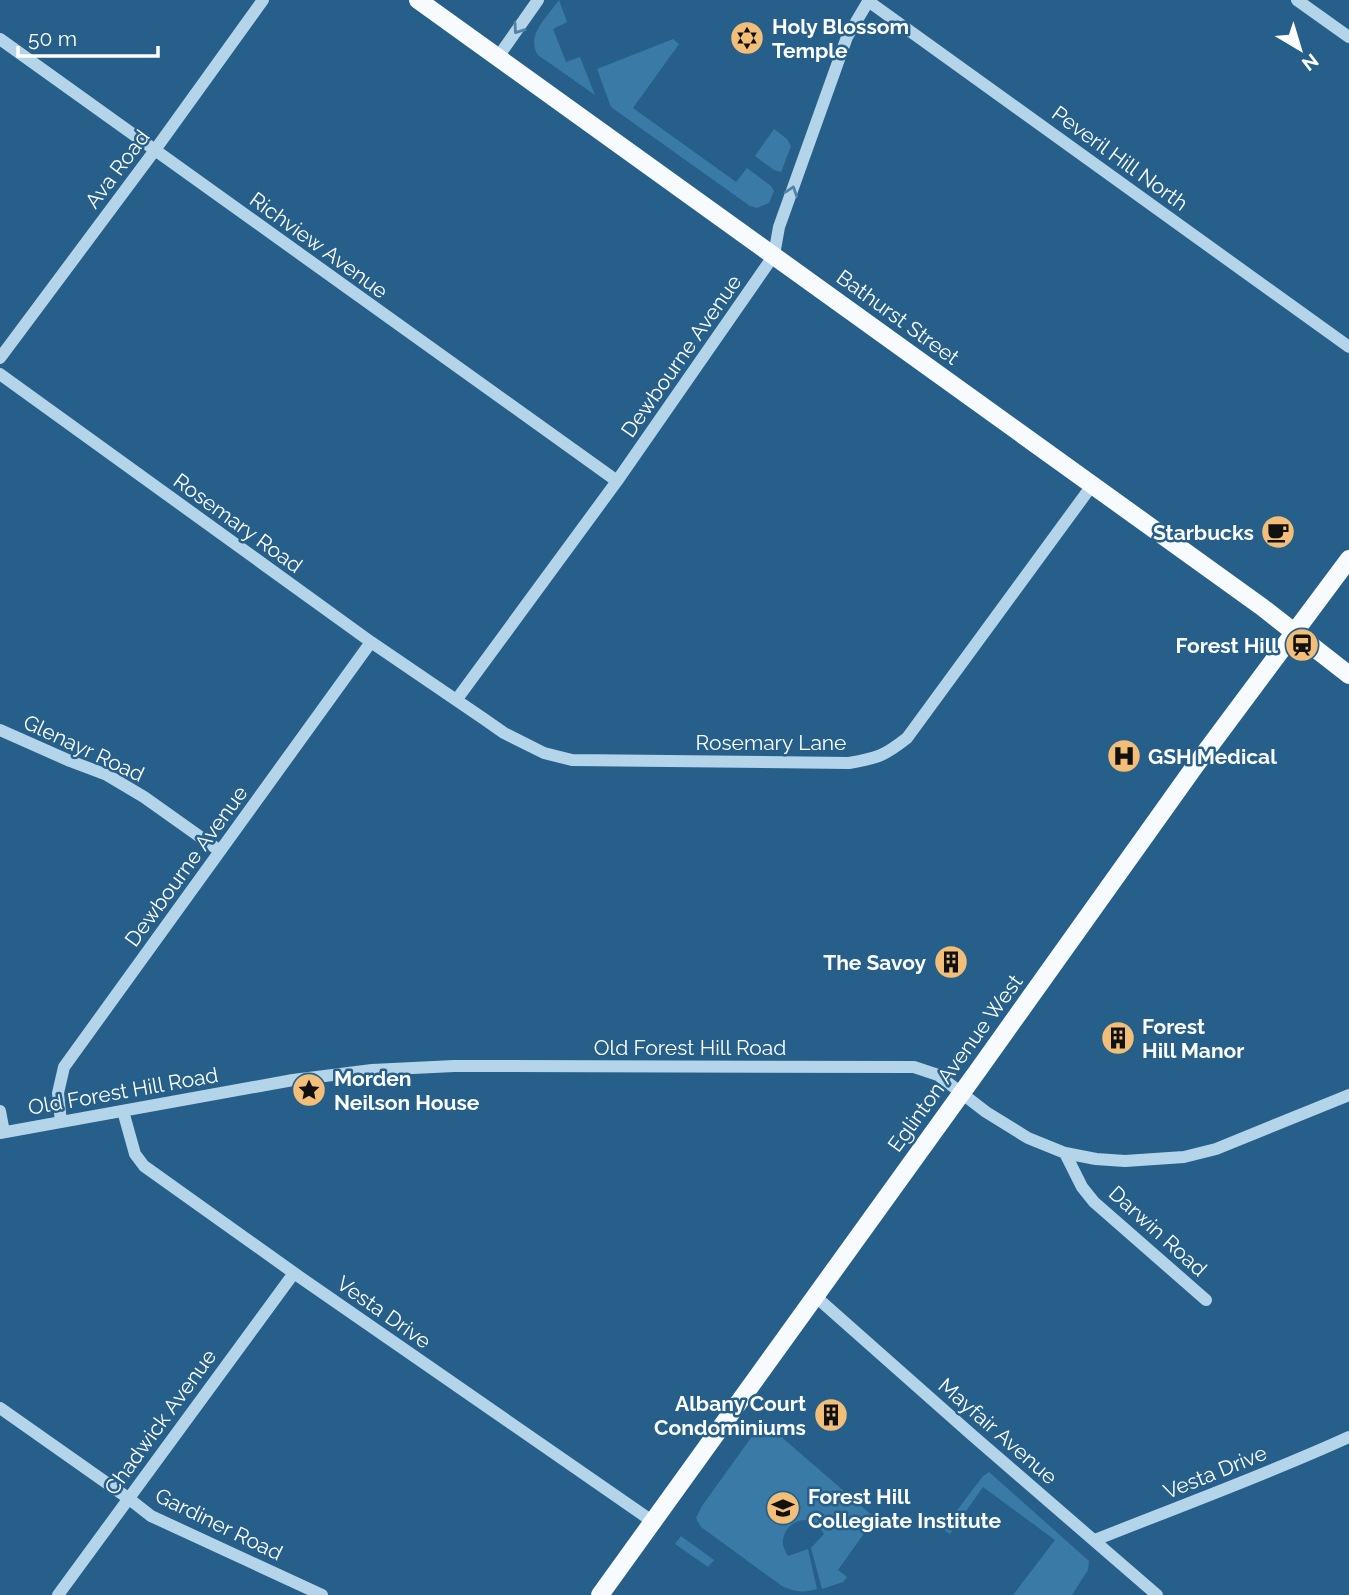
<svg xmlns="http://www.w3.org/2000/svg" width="1349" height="1595" viewBox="0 0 1349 1595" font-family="Raleway,sans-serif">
  <rect width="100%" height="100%" fill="#26608a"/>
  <!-- green -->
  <path fill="#3a7aa7" d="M559,0L567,22L553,29L566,62L580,57L595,95L538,55C525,36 548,16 559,0Z
    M673,39L679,44L633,108L736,182L747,168L771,186L774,191L769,203L757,208L750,206L611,107L597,69Z
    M774,129L787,139L791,146L781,172L774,170L755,156Z
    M763,1421L875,1518L838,1570L847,1577L843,1582L822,1589L811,1548L824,1534C813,1511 786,1519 783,1540C782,1546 785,1551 788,1556L808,1549L817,1589C804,1593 794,1592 782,1586L701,1527L696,1518L702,1506Z
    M989,1472L1089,1561L1088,1570L1072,1595H1013L1055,1540L983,1487L950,1534L943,1529L983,1476Z
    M681,1536L714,1560L708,1567L675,1544Z"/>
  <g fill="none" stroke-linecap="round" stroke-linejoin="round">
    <!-- minor -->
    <path stroke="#b4d4ea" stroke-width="12" d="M1297,0L1349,37
      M868,1L1349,347
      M0,39L617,481
      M498,57L538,0
      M0,358L155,150L263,0
      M0,374L371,642L484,719L504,733L544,753L572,760L849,763C878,758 884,756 907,738L1093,484
      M457,699L617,481L774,255L779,227L847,37L869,0
      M0,730L70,761L107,775L144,797L220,851
      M0,1111L4,1132
      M123,1111L135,1154L144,1166L294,1273L652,1521
      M61,1122L58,1093L64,1067L371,642
      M0,1133L293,1080L372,1070L454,1066L914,1067L938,1075L986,1112L1028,1138L1065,1153L1096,1159L1125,1161L1184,1157L1216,1149L1349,1095
      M1065,1153L1082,1187L1094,1202L1206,1300
      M815,1296L972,1435L1157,1595
      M0,1408L128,1498L151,1516L322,1595
      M1095,1540C1180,1506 1266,1475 1349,1437
      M58,1595L294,1273"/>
    <!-- major -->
    <path stroke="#f7fbfe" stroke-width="18" d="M418,0L1262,607L1349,675
      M600,1595L979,1069L1195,766L1349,559"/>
  </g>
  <!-- one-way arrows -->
  <defs><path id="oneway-chevron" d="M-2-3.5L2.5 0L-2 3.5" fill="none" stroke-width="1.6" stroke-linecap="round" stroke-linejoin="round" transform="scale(1.75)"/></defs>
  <g stroke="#5183a7">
    <use href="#oneway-chevron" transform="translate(518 29) rotate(125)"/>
    <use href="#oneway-chevron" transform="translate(792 191) rotate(-71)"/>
  </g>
  <!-- icons -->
  <defs>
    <g id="synagogue-disc" transform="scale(1.75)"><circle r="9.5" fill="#f3be78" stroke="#26608a"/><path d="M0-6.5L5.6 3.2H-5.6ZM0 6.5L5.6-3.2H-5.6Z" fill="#111"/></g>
    <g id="cafe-disc" transform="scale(1.75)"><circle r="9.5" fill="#f3be78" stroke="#26608a"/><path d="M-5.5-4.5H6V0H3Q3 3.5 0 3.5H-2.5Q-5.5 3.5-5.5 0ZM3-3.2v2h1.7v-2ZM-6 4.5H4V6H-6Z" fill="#111"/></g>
    <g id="station-disc" transform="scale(1.75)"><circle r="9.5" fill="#f3be78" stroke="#26608a"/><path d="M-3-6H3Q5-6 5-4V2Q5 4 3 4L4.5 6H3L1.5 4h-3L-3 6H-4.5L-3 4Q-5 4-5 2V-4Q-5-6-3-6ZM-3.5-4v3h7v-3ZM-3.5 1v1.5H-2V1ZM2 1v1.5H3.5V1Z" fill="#111"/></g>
    <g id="hospital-disc" transform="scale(1.75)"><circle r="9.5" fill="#f3be78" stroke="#26608a"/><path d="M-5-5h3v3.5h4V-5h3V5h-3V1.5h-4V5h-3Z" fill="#111"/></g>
    <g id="building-disc" transform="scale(1.75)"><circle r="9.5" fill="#f3be78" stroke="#26608a"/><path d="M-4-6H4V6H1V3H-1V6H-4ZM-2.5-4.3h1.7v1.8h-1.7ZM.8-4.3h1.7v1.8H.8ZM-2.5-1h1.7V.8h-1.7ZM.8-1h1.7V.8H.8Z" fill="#111"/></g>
    <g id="sight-disc" transform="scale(1.75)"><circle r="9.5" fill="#f3be78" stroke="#26608a"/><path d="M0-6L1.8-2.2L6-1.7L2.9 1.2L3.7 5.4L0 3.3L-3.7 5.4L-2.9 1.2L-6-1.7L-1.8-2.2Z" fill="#111"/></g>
    <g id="school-disc" transform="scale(1.75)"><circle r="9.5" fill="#f3be78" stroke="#26608a"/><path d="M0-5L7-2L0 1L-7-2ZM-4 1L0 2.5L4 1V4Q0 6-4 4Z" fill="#111"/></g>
  </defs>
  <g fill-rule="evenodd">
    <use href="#synagogue-disc" x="747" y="38"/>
    <use href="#cafe-disc" x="1278" y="532"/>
    <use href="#station-disc" x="1302" y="645"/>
    <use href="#hospital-disc" x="1124" y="756"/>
    <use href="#building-disc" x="951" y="962"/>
    <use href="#building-disc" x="1118" y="1038"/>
    <use href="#sight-disc" x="309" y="1090"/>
    <use href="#building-disc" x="831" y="1415"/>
    <use href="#school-disc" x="783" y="1508"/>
  </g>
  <g text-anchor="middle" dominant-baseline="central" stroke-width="5" stroke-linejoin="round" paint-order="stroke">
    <!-- poi labels -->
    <g font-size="21" font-weight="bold" fill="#fff" stroke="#26608a" text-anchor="start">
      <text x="772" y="26">Holy Blossom<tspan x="772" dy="24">Temple</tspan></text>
      <text x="1254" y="532" text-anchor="end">Starbucks</text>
      <text x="1278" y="645" text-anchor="end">Forest Hill</text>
      <text x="1148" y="756">GSH Medical</text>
      <text x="926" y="962" text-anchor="end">The Savoy</text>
      <text x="1142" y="1026">Forest<tspan x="1142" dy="24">Hill Manor</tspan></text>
      <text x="334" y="1078">Morden<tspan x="334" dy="24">Neilson House</tspan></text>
      <text x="806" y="1403" text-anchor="end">Albany Court<tspan x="806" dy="24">Condominiums</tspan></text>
      <text x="808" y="1496">Forest Hill<tspan x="808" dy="24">Collegiate Institute</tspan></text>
    </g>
    <!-- street labels -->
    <g font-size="21" fill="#fff" stroke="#26608a">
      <text transform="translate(1120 158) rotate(36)">Peveril Hill North</text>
      <text transform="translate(117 169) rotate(-53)">Ava Road</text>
      <text transform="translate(319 245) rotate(36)">Richview Avenue</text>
      <text transform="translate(898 317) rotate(36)">Bathurst Street</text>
      <text transform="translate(681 356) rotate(-55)">Dewbourne Avenue</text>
      <text transform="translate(238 523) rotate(36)">Rosemary Road</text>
      <text x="771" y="742">Rosemary Lane</text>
      <text transform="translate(84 748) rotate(25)">Glenayr Road</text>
      <text transform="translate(186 866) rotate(-54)">Dewbourne Avenue</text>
      <text x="690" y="1047">Old Forest Hill Road</text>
      <text transform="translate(955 1063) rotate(-54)">Eglinton Avenue West</text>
      <text transform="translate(123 1091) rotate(-10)">Old Forest Hill Road</text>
      <text transform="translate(1158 1231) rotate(42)">Darwin Road</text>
      <text transform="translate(384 1312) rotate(35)">Vesta Drive</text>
      <text transform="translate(160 1422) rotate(-54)">Chadwick Avenue</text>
      <text transform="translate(998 1431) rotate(41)">Mayfair Avenue</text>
      <text transform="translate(1215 1472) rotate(-22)">Vesta Drive</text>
      <text transform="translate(219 1524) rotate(26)">Gardiner Road</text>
    </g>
  </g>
  <!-- north arrow -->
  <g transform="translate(1300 49) rotate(142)" stroke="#26608a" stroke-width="5" paint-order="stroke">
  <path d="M0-5L12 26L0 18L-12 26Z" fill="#ffffff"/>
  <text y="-10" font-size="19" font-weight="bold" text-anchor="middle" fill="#ffffff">N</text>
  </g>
  <!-- scale -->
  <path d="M18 46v10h140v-10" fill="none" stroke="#ffffff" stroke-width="3.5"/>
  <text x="28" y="46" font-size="21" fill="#ffffff" stroke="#26608a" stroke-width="5" paint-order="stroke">50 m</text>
</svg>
